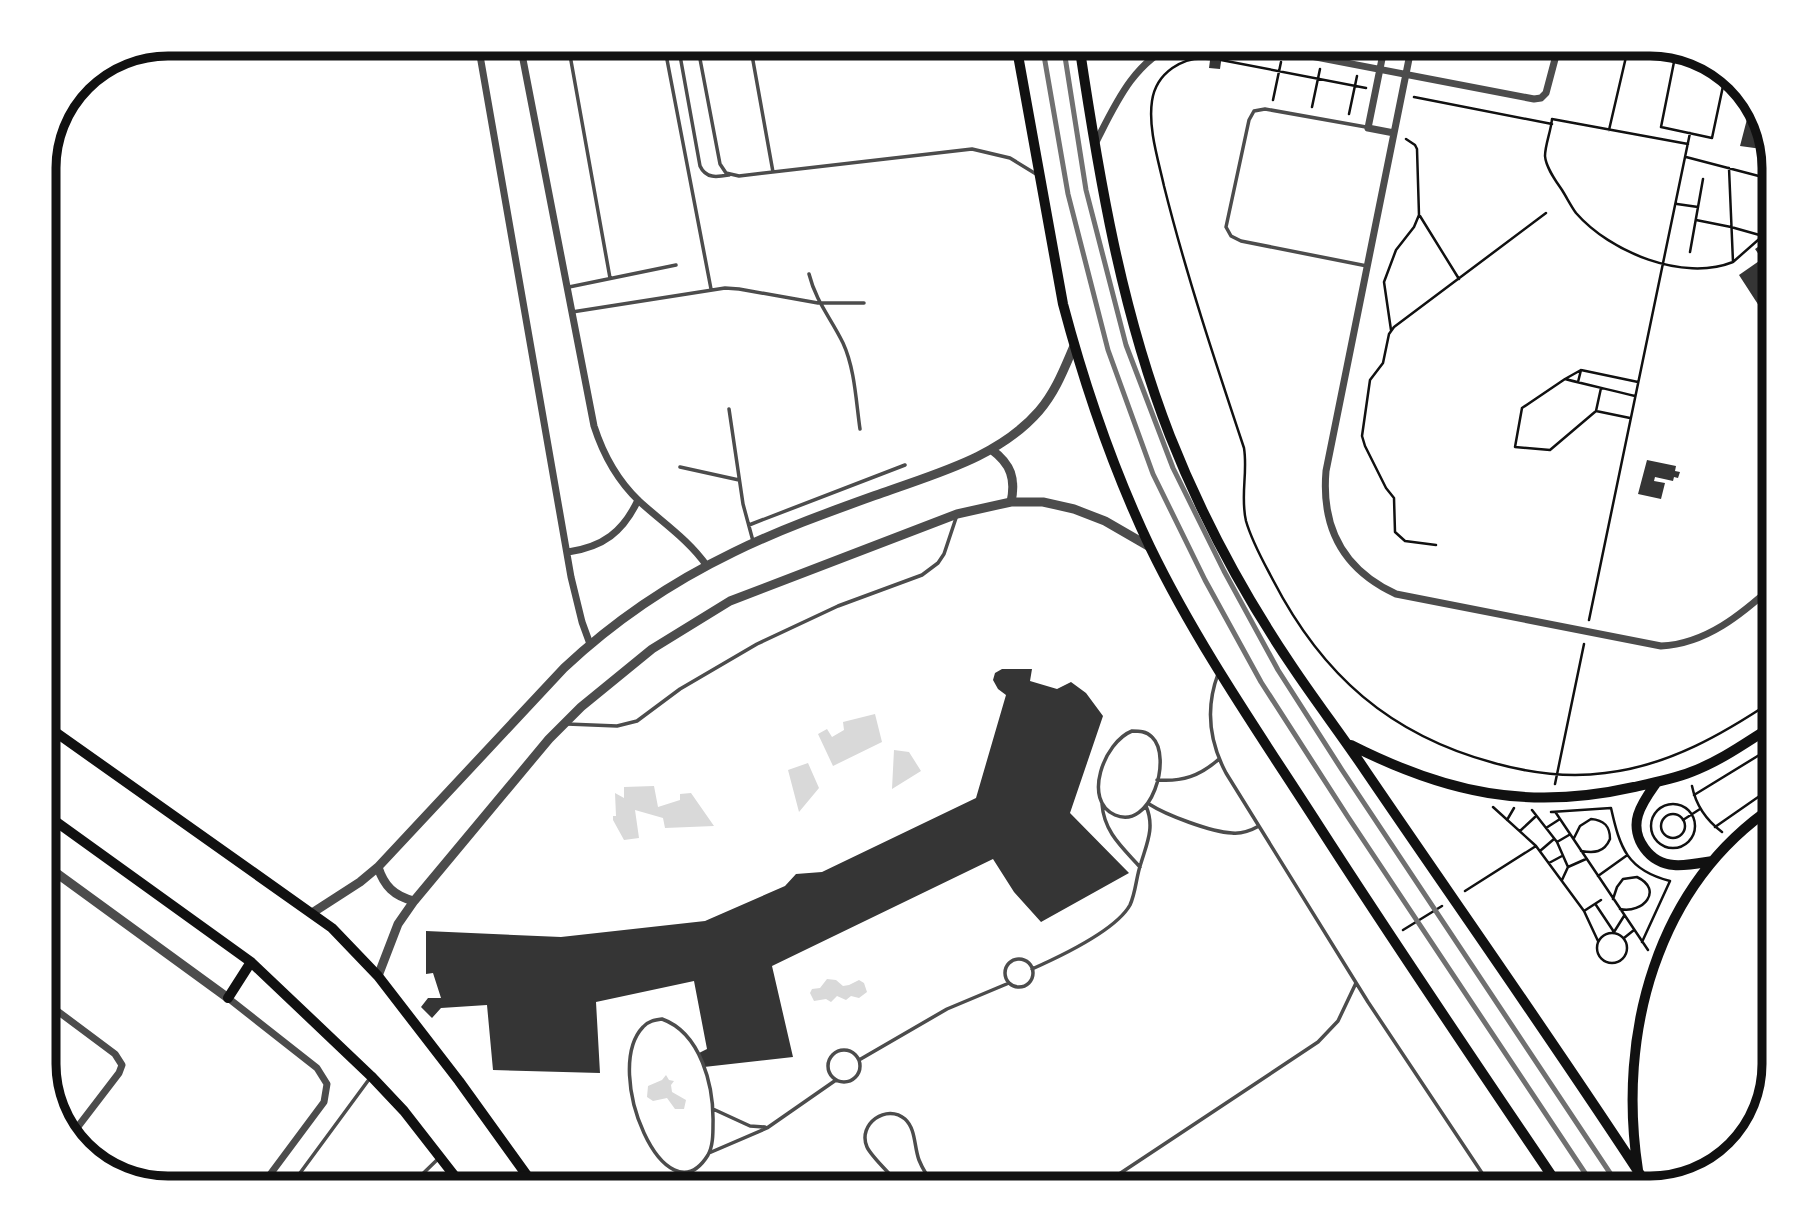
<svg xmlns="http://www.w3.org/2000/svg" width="1818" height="1232" viewBox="0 0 1818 1232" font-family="Raleway,sans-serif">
  <rect width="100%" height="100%" fill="#fff"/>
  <!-- water -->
  <path fill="#d9d9d9" d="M875,714L882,742L833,766L818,734L827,729L832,737L844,730L843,722Z
    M894,750L909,752L921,771L892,789Z
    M808,763L819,788L799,812L788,770Z
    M654,786L658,807L680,800V794L691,793L714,826L665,828L663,818L635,810L639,838L624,840L613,820V816H616L615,793L624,798V787Z
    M827,979L836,980L843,986L849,985L859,980L864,983L867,992L859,998L851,996L846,1000L837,996L831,1002L826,999L814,1001L810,993L812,989L820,988Z
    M666,1075L669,1080L674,1081L671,1085L672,1092L686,1100L684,1109H675L667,1098L653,1101L647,1097L648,1086L662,1080Z"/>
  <!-- building -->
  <path fill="#353535" d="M1211,53L1222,55L1220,69L1209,68Z
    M1752,100L1758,106L1769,150L1740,146Z
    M1774,236V300L1761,309L1739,275L1762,259L1755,249Z
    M1647,460L1676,466L1675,471L1680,472L1678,478L1674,477L1673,481L1655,477L1654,481L1665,483L1661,499L1638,494Z
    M1002,669H1032L1030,681L1057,689L1071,682L1086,693L1103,716L1070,813L1129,873L1041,922L1014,892L993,859L772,966L793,1057L704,1067L699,1053L707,1049L694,981L596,1002L600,1073L493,1070L487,1005L441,1008L432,1018L421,1007L428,998H441L433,973L426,974V931L561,937L705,921L785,886L796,874L822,872L976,798L1006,695L998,689L993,680L995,673Z"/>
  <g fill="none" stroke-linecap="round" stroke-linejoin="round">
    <!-- path -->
    <path stroke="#111" stroke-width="2.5" d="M1676,52L1661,127L1712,138L1726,72
      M1361,55L1363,44
      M1210,59C1183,55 1156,73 1152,101C1148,128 1158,159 1164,186C1186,274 1215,361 1244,448C1248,473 1240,496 1246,521C1252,542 1263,561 1273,580C1322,675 1390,735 1494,763C1530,773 1568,778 1605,773C1668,766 1723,734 1774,700
      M1221,60L1366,88
      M1414,97L1552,124
      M1273,100L1281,62
      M1312,107L1320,69
      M1349,114L1357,76
      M1609,130L1629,44
      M1688,144L1552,119C1551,131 1545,145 1545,156C1546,168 1556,181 1562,190C1567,198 1571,206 1576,213C1610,252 1683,282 1733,262L1774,226
      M1686,157L1774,180
      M1729,168L1733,262
      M1677,204L1698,207
      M1420,216L1459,279
      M1696,220L1731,227L1763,236
      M1690,252L1703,179
      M1391,330L1384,282L1396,250L1414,227L1419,215L1417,149L1415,145L1406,139
      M1565,379L1581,370L1638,382
      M1578,382L1581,370
      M1601,388L1596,411L1550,450L1515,447L1522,408L1565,379C1588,385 1611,390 1635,396
      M1596,411L1630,418
      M1436,545L1405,541L1395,532L1394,498L1386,488L1365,446L1362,436L1370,380L1383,363L1389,334L1394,327L1546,213
      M1589,620L1690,133
      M1555,784L1584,644
      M1692,786C1696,806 1706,820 1722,832
      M1694,795L1774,746
      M1651 826a22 22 0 1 1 44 0a22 22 0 1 1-44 0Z
      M1493,807L1536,846L1584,911L1598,941
      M1532,810L1557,842L1568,867
      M1551,812L1611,808C1620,848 1627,870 1670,881L1642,942
      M1556,813L1648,950
      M1661 826a12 12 0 1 1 24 0a12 12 0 1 1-24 0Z
      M1507,820L1514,808
      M1683,820L1700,809
      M1715,827L1774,786
      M1546,828L1560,819
      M1520,831L1535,817
      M1574,838L1580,826L1591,819C1604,820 1610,826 1610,839C1604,853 1594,853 1581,851
      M1557,842L1569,835
      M1540,851L1554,839
      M1549,863L1562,856
      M1598,876L1626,856
      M1562,880L1568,867L1586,859
      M1465,891L1536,846
      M1613,899L1617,887L1623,879L1637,877C1664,890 1643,914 1620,909
      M1596,905L1614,932L1624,916
      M1584,911L1601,900
      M1403,930L1442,906
      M1597 948a15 15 0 1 1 30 0a15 15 0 1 1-30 0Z
      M1624,938L1634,930"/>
    <!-- service -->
    <path stroke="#4c4c4c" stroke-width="3.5" d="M568,44L610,278
      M664,44L711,289
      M706,44L701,49L700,59L720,164L726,173L739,176L972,149L1010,158L1036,174
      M750,44L773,172
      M679,50L700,166C706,179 717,177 729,175
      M1366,127L1265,109L1254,111L1249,120L1226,227L1231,236L1241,241L1367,266
      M809,274C816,302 831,318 843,343C855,369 856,402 860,429
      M569,287L676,265
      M572,312L725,288L739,289L818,303H864
      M729,409L743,504L753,541
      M680,467L739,480
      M749,525L905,465
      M1218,674C1205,709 1209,741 1226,773L1368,1002L1492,1188
      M567,724L617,726L637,721L680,689L757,644L838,606L922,575L938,563L944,554L957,515
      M1132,731C1139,731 1146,731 1152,737C1173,757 1151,831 1115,815C1082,801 1104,742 1132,731Z
      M1157,780C1182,782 1200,776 1219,759
      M1102,804C1104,832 1122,847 1140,867
      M1149,804C1166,815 1211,832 1232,833C1242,834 1250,831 1259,826
      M1005 973a14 14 0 1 1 28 0a14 14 0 1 1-28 0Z
      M1032,969C1059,957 1116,930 1130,905C1136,892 1136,877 1141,863C1147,843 1155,827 1146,806
      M662,1019C701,1033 714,1086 713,1124C713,1134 713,1146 708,1155C666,1223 601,1071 643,1027C648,1021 655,1020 662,1019Z
      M828 1066a16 16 0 1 1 32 0a16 16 0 1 1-32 0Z
      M859,1060L947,1009L1009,983
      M713,1109L750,1126L765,1127
      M709,1153L767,1128L836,1080
      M1103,1187L1120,1188
      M289,1188L370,1078
      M408,1188L439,1158
      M902,1188C893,1176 872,1158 867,1147C857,1124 887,1103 905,1119C916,1129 914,1147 919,1160C923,1170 929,1179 936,1188
      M1098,1188L1318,1042L1338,1021L1356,983"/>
    <!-- minor -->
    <path stroke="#4c4c4c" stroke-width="7" d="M478,44L571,577L582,622L590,644
      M520,44L594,426C603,454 617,480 639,501C663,523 688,539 707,566
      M1248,44L1534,99L1541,98L1546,93L1559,44
      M1385,44L1368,128L1394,133
      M1412,44L1326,471C1321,529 1344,570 1396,594L1661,646C1706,644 1742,614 1774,585
      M1095,144C1115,105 1133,62 1176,44
      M568,552C603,547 623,532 638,500
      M228,998L317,1068L327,1084L324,1102L260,1188
      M44,1001L115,1054L122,1065L119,1073L70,1137"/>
    <!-- tertiary -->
    <path stroke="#4c4c4c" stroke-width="9" d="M992,450C1011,464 1016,479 1011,502
      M44,864L228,998
      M378,867C384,886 394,896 414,901
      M312,913L360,882L378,867L564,668C614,621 672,582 734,552C781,529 832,511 882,493C937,473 999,457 1039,411C1056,391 1064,369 1074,346
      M378,976L398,924L414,901L549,739L581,707L652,649L730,601L957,514L1011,502H1043L1074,509L1105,521L1150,547"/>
    <!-- primary -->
    <path stroke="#111" stroke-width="10" d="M1016,44L1063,304C1085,387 1113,469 1150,547C1197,644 1259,733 1317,823C1396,946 1478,1067 1560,1188
      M1079,44C1099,178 1121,310 1170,436C1202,517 1244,595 1292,666C1316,702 1343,737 1367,773C1461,911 1558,1048 1649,1188
      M44,724L332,928L378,976L459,1081L536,1188
      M1351,745C1446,793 1528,811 1634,787C1653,783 1673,779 1691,772C1721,761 1748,741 1774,725
      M1657,782C1650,792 1642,802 1638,815C1631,838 1650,864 1674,865C1686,866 1700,863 1712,861
      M44,813L251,962L371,1076L404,1111L464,1188
      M228,998L251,962
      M1638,1170C1617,1034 1656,886 1774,806"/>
    <!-- rail -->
    <path stroke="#707070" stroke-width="5" d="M1042,44L1068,194L1108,350L1153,474L1205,580L1261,682L1348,817L1595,1188
      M1063,44L1086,190L1126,345L1173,468L1224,571L1278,670L1342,770L1620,1188"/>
  </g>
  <!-- crop -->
  <path d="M0 0H1818V1232H0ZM168 56H1650A112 112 0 0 1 1762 168V1064A112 112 0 0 1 1650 1176H168A112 112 0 0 1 56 1064V168A112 112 0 0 1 168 56Z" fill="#fff" fill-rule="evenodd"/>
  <path fill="none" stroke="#111" stroke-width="9" d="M168 56H1650A112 112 0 0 1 1762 168V1064A112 112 0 0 1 1650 1176H168A112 112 0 0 1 56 1064V168A112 112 0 0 1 168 56Z"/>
</svg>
